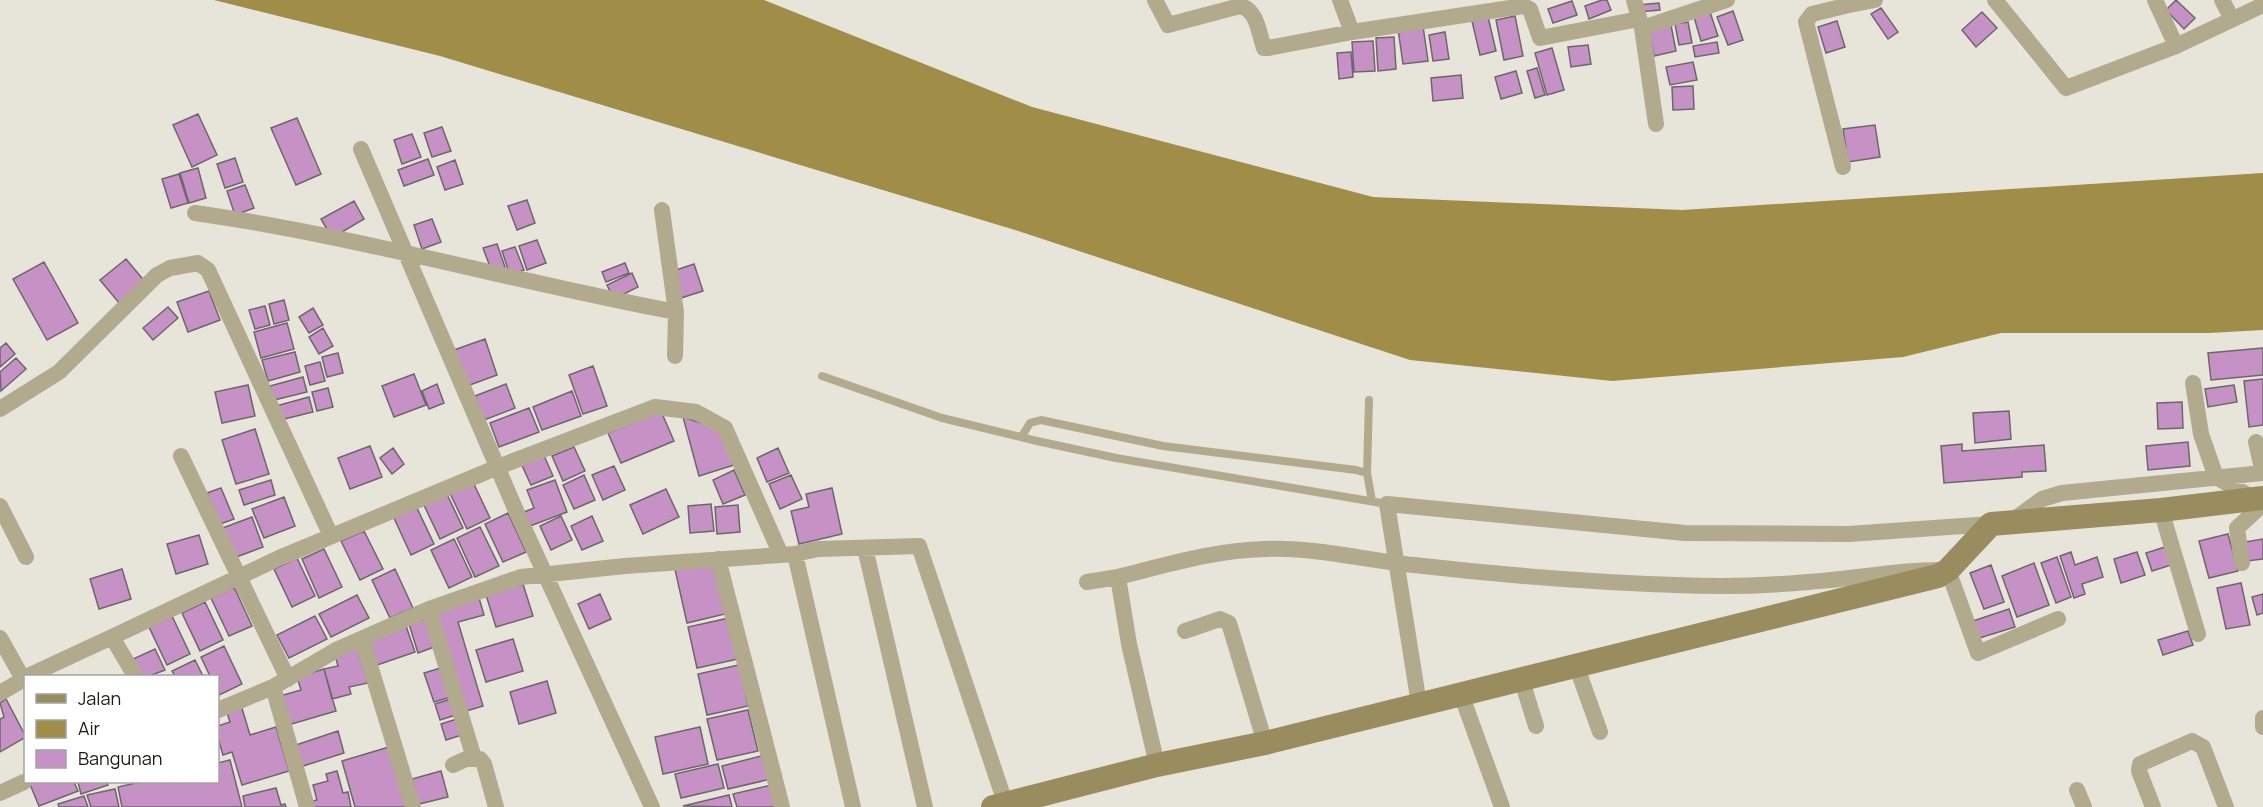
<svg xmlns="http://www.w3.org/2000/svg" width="2263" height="807" viewBox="0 0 2263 807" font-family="Manrope,sans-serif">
  <rect width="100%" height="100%" fill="#e7e4d9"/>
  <!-- water -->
  <path fill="#a08d48" d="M214,0H764L1032,107L1373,197L1682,210L2263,173V330L2209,333H2001L1903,357L1612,381L1410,360L1015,230L440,56Z"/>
  <!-- building -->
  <path fill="#c692c5" stroke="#6e666d" stroke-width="1.5" d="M1602,0H1607L1611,10L1589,19L1585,6Z
    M2176,0L2195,18L2184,29L2166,10Z
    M1572,1L1577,15L1553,23L1548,9Z
    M1659,3L1660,10L1639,12L1638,5Z
    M1881,8L1898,32L1888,39L1871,14Z
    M1733,11L1743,40L1728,45L1717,17Z
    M1710,12L1718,36L1701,41L1694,17Z
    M1982,12L1997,28L1976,47L1962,30Z
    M1515,16L1523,56L1504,60L1496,20Z
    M1488,17L1496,51L1480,55L1472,21Z
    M1837,21L1845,47L1826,53L1818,27Z
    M1688,22L1692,43L1679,45L1675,24Z
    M1671,25L1676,51L1654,56L1649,30Z
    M1423,26L1428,61L1403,64L1398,29Z
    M1445,32L1449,59L1433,61L1429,35Z
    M1394,37L1396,69L1378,71L1376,38Z
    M1373,41L1375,71L1354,72L1352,42Z
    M1717,42L1719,53L1695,57L1693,46Z
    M1588,45L1591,64L1571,67L1568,47Z
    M1552,48L1564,90L1547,95L1535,53Z
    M1351,52L1353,77L1339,79L1337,53Z
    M1693,62L1697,80L1670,85L1666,67Z
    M1537,68L1545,95L1535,98L1527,71Z
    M1516,71L1522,93L1501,99L1495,77Z
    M1461,75L1463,98L1433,101L1431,78Z
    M1693,86L1694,109L1673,110L1672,87Z
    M198,114L217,155L192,167L173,125Z
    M297,118L321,174L296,185L271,128Z
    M1875,125L1880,157L1848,162L1843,129Z
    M442,127L451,151L432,157L424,133Z
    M412,134L421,157L402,164L394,140Z
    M235,158L243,182L225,188L217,164Z
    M428,159L434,175L404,186L398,170Z
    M455,160L463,184L445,190L437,167Z
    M198,168L206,198L189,203L180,173Z
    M179,174L188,203L171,208L162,179Z
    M245,185L254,208L235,215L227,191Z
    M527,200L535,223L517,230L508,206Z
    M354,201L364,219L332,238L321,219Z
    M432,219L441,242L422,249L414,225Z
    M537,240L546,263L527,270L519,246Z
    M497,244L505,267L492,272L483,248Z
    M515,247L524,270L510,275L502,251Z
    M126,259L146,283L120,304L100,280Z
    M44,262L78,323L47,340L13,279Z
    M625,263L629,273L606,282L602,272Z
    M694,264L703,291L681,298L673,271Z
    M632,273L638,287L614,299L607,285Z
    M209,291L220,320L188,332L177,302Z
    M284,300L289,320L274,324L269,304Z
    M265,306L270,325L255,329L249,310Z
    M168,307L178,318L153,340L143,328Z
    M313,308L323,325L309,333L299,317Z
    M287,323L294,349L261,358L254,332Z
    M323,328L333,346L319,354L309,337Z
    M485,339L497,375L467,386L454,350Z
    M6,343L15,354L0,367V348Z
    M2263,348V375L2211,380L2208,353Z
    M295,352L300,372L268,381L262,360Z
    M338,353L343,373L327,377L322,357Z
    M16,358L26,369L1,391L0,372Z
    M320,362L325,381L310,385L305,366Z
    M593,366L607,406L583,414L569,375Z
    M414,374L426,405L394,417L382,386Z
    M303,377L307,392L274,400L270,386Z
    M2263,379V425L2249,427L2244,381Z
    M437,384L444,403L429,409L422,391Z
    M506,384L515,408L484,420L475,396Z
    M248,385L255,416L222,423L215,392Z
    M2234,385L2237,402L2208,407L2205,389Z
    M328,388L333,407L317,411L312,392Z
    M572,391L581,416L542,430L533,407Z
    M309,397L313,412L280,420L276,406Z
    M2182,402L2183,428L2158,429L2157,403Z
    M529,408L539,432L499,447L490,423Z
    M661,411L674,441L621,463L608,433Z
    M2009,411L2011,439L1975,443L1973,413Z
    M683,417L722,430L734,465L699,476Z
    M255,429L269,474L236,484L222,440Z
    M2188,442L2190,466L2148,470L2146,446Z
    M1962,444V451L2044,445L2046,471L2022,472V477L1944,483L1941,446Z
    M370,446L382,477L350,489L338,458Z
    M574,447L585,471L563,481L552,456Z
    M393,448L404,464L392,474L380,458Z
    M778,448L789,473L767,482L757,458Z
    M542,451L553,476L531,485L520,461Z
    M614,466L625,490L603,500L592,475Z
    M734,470L745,495L723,504L713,480Z
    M584,475L595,500L574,509L563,485Z
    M791,475L802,499L780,509L769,484Z
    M271,480L275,495L244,505L239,490Z
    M472,480L490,518L467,529L449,491Z
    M555,480L567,512L530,526L524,512L534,508L527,490Z
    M221,488L234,519L220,524L207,493Z
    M832,488L842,534L799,544L791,511L809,507L806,494Z
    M666,489L679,517L643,534L630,505Z
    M445,490L463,528L440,539L422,501Z
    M284,497L295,526L264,538L252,509Z
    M711,504L714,531L690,533L688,506Z
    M738,505L740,532L717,534L715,507Z
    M416,506L434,544L411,555L393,516Z
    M508,513L526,552L503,562L485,524Z
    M561,516L572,540L551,550L540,526Z
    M592,516L603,541L582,550L571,526Z
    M252,517L263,547L231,559L220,529Z
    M480,527L499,566L475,577L457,538Z
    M364,531L383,569L360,580L341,541Z
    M2228,534L2238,571L2209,578L2199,541Z
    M199,535L208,564L176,574L167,544Z
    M454,539L472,577L449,588L431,550Z
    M2263,539V559L2247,561L2245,542Z
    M2168,546L2174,564L2152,571L2146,553Z
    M324,549L342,587L319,598L302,559Z
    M2071,552L2075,565L2097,557L2103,577L2082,584L2085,594L2074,598L2060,556Z
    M2137,552L2145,575L2121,583L2114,559Z
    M2057,557L2071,597L2056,603L2041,563Z
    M297,558L315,596L292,607L274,569Z
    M714,560L729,613L687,623L674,565Z
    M2034,563L2049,605L2017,617L2002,576Z
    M1991,565L2004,602L1984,609L1970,573Z
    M122,569L131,599L99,609L90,579Z
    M395,569L413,608L390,618L372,580Z
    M2241,583L2250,625L2226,629L2217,588Z
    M523,584L533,616L496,627L486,595Z
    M234,587L252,626L229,636L211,598Z
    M600,594L611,619L589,629L578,604Z
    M2263,594V613L2257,615L2252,597Z
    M357,595L369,618L331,637L319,614Z
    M479,598L484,615L458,622L483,706L463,712L433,612Z
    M205,602L223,640L200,651L182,613Z
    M2009,609L2015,627L1976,639L1970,622Z
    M172,616L190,654L167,665L149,627Z
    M315,616L327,639L289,658L277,635Z
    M428,618L437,646L418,653L409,624Z
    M729,618L738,659L697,668L688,627Z
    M406,626L415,652L374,666L365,639Z
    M2188,631L2193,645L2163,655L2158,640Z
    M513,639L523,671L486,682L476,650Z
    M224,646L242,684L219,695L218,676H210L201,657Z
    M357,647L368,683L349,687L351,694L332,699L324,669L338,666L335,655Z
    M155,649L165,670L149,676H141L133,659Z
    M195,660L203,676H175L172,671Z
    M739,665L748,706L707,715L698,674Z
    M444,667L454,696L434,702L424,673Z
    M324,669L336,711L288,725L280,696L301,690L297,677Z
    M547,681L556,713L519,724L510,692Z
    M454,698L459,714L440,720L435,704Z
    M6,699L26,737L0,752V719L4,717L0,703Z
    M241,705L250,735L276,727L289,771L242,785L232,752L223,755L218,738V726L230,722L226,710Z
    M748,710L758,751L717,760L707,719Z
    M460,718L465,734L446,740L441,724Z
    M700,727L708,764L663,774L655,737Z
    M338,731L344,753L300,767L293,746Z
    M389,747L406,807H355L342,761Z
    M765,755L771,779L728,789L722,766Z
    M230,760L242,807H122L118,787L140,782H218V763Z
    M718,764L724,788L681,798L675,774Z
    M337,771L343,793L348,792L351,807H310L308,802L317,800L313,785L328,781L326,774Z
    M441,771L448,797L419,804L412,779Z
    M29,782H74L78,791L39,806Z
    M78,782H107L108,785L81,794Z
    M772,785L778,807H737L733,794Z
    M276,788L281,805L285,804L286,807H245L243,796Z
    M115,789L119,807H91L87,795Z
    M729,795L732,807L683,806Z
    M84,796L88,807H59L58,804Z"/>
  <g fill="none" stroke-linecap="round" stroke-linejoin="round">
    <!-- lane -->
    <path stroke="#b1aa8c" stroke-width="8" d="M822,376L942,418L1037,441L1116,458L1387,504
      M1022,436L1030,423L1041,420L1163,446L1356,470L1367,473L1372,501
      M1367,473L1369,400"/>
    <!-- street -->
    <path stroke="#b1aa8c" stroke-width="16" d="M1155,0L1168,25L1240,6C1257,9 1259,34 1264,48H1268L1352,32L1523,6L1530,9L1540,38L1639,19
      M1340,0L1352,32
      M1634,0L1642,28L1656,124
      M1847,0L1849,5L1875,0
      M1995,0L2066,88L2176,46L2155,0
      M2222,0L2232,19
      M1642,28L1727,0
      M2176,46L2263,5
      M361,149L517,513L652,807
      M1843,167L1806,22L1812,14L1849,5
      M662,210L676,312
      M195,213C357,236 515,282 676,312L675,356
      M2193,383L2201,434L2216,477L2255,499
      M0,409L59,372L157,275L170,268L198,263L208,270L331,536
      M2256,442L2263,473
      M181,456L288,679
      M0,506L26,557
      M2161,510L2198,634
      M2012,521L2042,499L2062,493L2263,473
      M865,548L925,807
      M795,554L853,807
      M718,559L782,807
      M2242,563L2237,528L2263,504
      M1118,577C1166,565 1215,550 1265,549C1315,547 1364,560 1414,565C1501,575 1588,582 1676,585C1720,587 1764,586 1808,582C1855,579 1900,569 1948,570L1978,653L2058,619
      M1087,582L1118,577L1129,644L1157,765
      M429,609L474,758
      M1185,631L1220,619L1229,623L1265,743
      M112,637L279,558L498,467L655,407L696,412L725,428L781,555
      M0,638L23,679
      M362,639L413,807
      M1576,665L1600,732
      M28,676L112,637L135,676
      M1521,678L1536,726
      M273,687L307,807
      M0,693L26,678
      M1461,694L1502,807
      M1419,704L1387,504L1685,533L1849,534L1991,524
      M218,710L273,687L338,649L429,609L521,577L625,566L795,554L818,549L919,546L1006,805
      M2263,718V727
      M453,765L466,759H480L484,764L496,807
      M2077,790L2084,807
      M0,793L24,782
      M2153,807L2139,771L2140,764L2192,741L2203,747L2226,807"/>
    <!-- secondary -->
    <path stroke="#998d60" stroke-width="24" d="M993,807L1157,765L1265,743L1938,576L1948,570L1991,524L2161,510L2263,498"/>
  </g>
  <!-- legend -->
  <rect x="24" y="675" width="195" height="108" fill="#ffffff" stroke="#a4a3a2" stroke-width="1.5"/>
  <rect x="36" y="694" width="30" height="9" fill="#998d60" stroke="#a4a3a2" stroke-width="1.5"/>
  <text x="78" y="705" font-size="18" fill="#1b1a16">Jalan</text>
  <rect x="36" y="720" width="30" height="18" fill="#a08d48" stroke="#a4a3a2" stroke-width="1.5"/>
  <text x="78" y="735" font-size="18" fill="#1b1a16">Air</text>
  <rect x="36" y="750" width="30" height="18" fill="#c692c5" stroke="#a4a3a2" stroke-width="1.5"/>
  <text x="78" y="765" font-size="18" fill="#1b1a16">Bangunan</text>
</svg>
